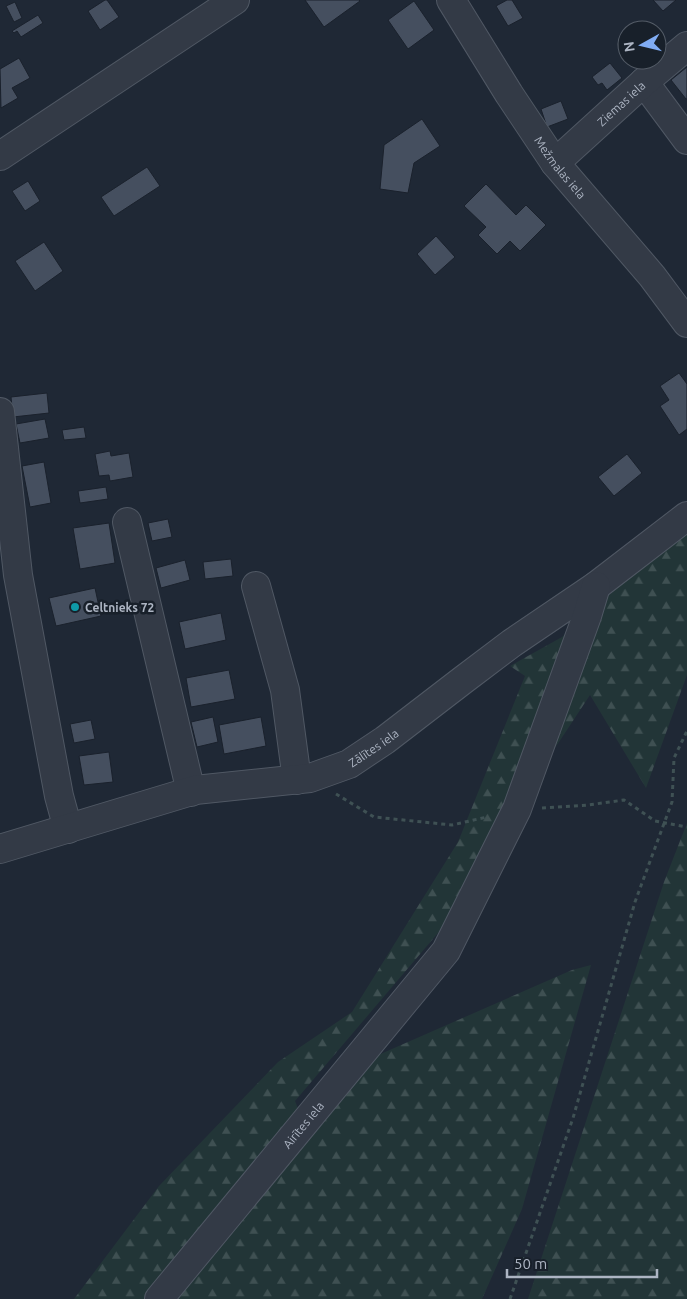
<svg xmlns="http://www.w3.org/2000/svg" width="687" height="1299" viewBox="0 0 687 1299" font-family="Ubuntu,sans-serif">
  <defs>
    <pattern id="forest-firs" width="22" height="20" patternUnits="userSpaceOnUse" patternTransform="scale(1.25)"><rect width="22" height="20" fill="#223537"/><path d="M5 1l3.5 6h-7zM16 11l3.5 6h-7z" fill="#3f5052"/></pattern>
  </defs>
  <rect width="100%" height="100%" fill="#1f2835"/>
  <!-- forest -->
  <path fill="url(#forest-firs)" d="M687,526V675L646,788L590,695L559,742L511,806L455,913L295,1101L303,1121L376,1056L572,970L591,965L522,1209L482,1299H74L159,1186L278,1062L352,1012L458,842L525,676L510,666L562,637Z
    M687,823V1299H528L664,882Z"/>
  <!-- building -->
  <path fill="#454f5f" stroke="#1a212c" d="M105,0H107L119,17L100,30L88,11Z
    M305,0H359L360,1L324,27Z
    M507,0H512L523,18L508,26L496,6Z
    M653,0H676L663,11Z
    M414,1L434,30L408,49L388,20Z
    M15,2L22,18L14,22L6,6Z
    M38,15L43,23L21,37L17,31L14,33L12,31Z
    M657,35L666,46L657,54Z
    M19,58L30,78L12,88L18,98L1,108L0,69Z
    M610,63L622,78L607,90L602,83L598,85L592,77Z
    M687,67V99H686L671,80Z
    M561,101L568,119L547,127L541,109Z
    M422,119L440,146L414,163L408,193L380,189L384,145Z
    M147,167L160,186L114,216L101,197Z
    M28,181L40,201L25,211L12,191Z
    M486,184L516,215L526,205L546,225L520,251L510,241L497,254L478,235L486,227L464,206Z
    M436,236L455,257L435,275L417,254Z
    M44,242L63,271L35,291L15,261Z
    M679,373L687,384V429L679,435L660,406L669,400L660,386Z
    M47,393L49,413L13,417L11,397Z
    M45,419L49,438L20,443L16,424Z
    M84,427L86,438L64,440L62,430Z
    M110,451L111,456L129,453L133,477L110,481L109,475L99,476L95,454Z
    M627,454L642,473L614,496L598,477Z
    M44,462L51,503L30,507L22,466Z
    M106,487L108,499L80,503L78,491Z
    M168,519L172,537L152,541L148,523Z
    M109,523L115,563L80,569L73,528Z
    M231,559L233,576L205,579L203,562Z
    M185,560L190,580L161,588L156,568Z
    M95,588L101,616L56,626L49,598Z
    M221,613L226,640L185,649L179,622Z
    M229,670L235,699L191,707L186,678Z
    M213,717L218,742L197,747L191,722Z
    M261,717L266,746L224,754L219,725Z
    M91,720L95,739L74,743L70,724Z
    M109,752L113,782L84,785L79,756Z"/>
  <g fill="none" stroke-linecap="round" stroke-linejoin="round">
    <!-- minor casing -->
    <g stroke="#505864" stroke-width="30">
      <g id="minor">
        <path id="s1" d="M451,0L509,94L555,163L652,276L687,323"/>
        <path d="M644,82L687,140"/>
        <path d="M0,156L235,0"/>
        <path id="s2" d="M555,163L644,82L687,46"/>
        <path d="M0,412L18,575L59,796L68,829"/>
        <path d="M127,522L191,792"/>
        <path d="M256,586L285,690L297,780"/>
        <path id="s3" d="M0,849L195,790L310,778L349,764L385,740L463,680L512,643L596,586L687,516"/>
        <path id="s4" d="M159,1299L446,951L517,809L587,616L596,586"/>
      </g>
    </g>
    <!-- path -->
    <path stroke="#3f5154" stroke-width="3" stroke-dasharray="4 4" stroke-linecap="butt" d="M336,794L374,817L452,825L487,817
      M542,808L588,805L624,800L655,821L687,827
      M510,1299L573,1118L635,902L672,802L674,758L687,731"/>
    <!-- minor -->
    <use href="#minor" stroke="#333a46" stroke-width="28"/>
  </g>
  <!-- markers -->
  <circle fill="#0f9aa8" stroke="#18202a" stroke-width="2" cx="75" cy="607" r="5"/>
  <g text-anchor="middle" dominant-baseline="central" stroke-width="5" stroke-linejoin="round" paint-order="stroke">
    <!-- street labels -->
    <g font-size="12" fill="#adb5c3" stroke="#18202a">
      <text stroke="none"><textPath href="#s2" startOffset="89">Ziemas iela</textPath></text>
      <text stroke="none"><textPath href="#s1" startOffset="200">Mežmalas iela</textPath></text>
      <text stroke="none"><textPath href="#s3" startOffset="390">Zālītes iela</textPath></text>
      <text stroke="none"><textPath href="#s4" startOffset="226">Airītes iela</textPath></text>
    </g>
    <!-- poi labels -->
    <g font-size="12" font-weight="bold" fill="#adb5c3" stroke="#18202a" text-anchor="start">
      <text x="85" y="607">Celtnieks 72</text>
    </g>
  </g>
  <!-- north arrow -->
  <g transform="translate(642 45) rotate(262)"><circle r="24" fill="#18202a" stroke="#545c67"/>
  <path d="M0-4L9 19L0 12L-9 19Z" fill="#80acf4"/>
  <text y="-8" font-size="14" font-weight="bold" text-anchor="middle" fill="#adb5c3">N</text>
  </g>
  <!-- scale -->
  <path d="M507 1269v8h150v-8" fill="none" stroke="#adb5c3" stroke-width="2.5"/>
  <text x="514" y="1269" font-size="15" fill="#adb5c3" stroke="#18202a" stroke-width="4" paint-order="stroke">50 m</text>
</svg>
